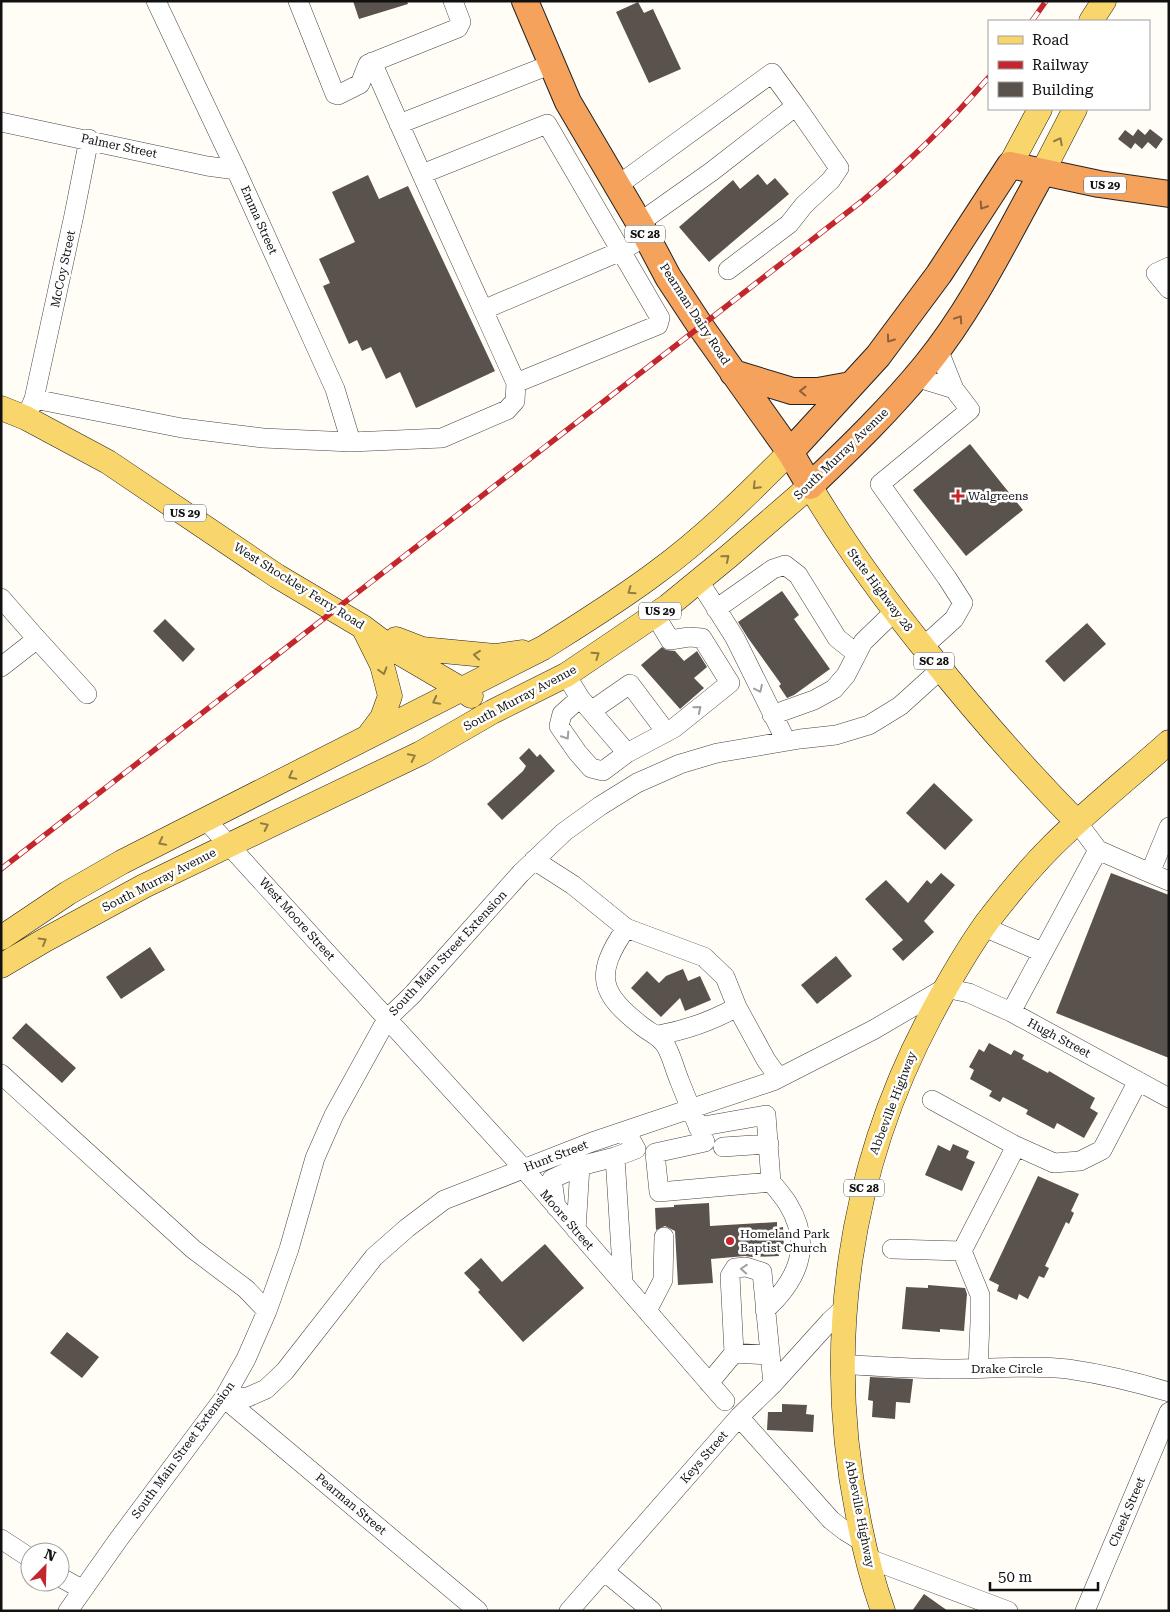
<svg xmlns="http://www.w3.org/2000/svg" width="1170" height="1612" viewBox="0 0 1170 1612" font-family="'Roboto Serif',serif">
  <rect width="100%" height="100%" fill="#fffdf5"/>
  <!-- building -->
  <path fill="#5a524d" d="M353,1H407L408,4L359,19Z
    M638,2L644,13L653,9L681,69L649,83L616,12Z
    M1138,129L1145,135L1150,129L1163,139L1156,149L1148,142L1142,149L1135,143L1131,149L1118,139L1125,130L1133,136Z
    M758,174L767,185L775,178L789,194L709,262L679,227L733,180L740,189Z
    M368,175L379,199L408,186L495,371L416,408L400,372L386,379L371,347L362,351L357,340L349,344L323,286L330,283L319,259L355,242L332,192Z
    M970,444L1023,510L966,556L913,490Z
    M782,591L799,615L794,619L830,669L794,695L787,698L779,686L781,684L748,638L738,622Z
    M165,619L195,649L183,662L153,631Z
    M1087,623L1106,644L1064,682L1045,661Z
    M662,647L666,650L675,651L684,661L697,651L707,667L694,678L704,688L680,709L641,665Z
    M529,748L537,757L540,754L555,771L502,820L487,804L523,771L526,766L519,758Z
    M934,783L973,820L945,850L906,813Z
    M941,873L955,885L924,921L934,932L903,961L892,949L903,940L865,899L886,880L908,903L927,880L931,884Z
    M1111,873L1169,895V1058L1056,1013Z
    M150,947L165,970L121,999L106,977Z
    M836,956L852,976L817,1004L801,985Z
    M683,969L688,981L700,976L711,1000L685,1011L680,998L661,1017L631,988L647,971L659,983L666,976Z
    M26,1023L76,1068L62,1083L12,1038Z
    M989,1043L1011,1055L1014,1050L1024,1055L1022,1059L1048,1073L1049,1071L1095,1098L1090,1108L1098,1113L1084,1138L1057,1123L1054,1129L1026,1114L1028,1110L1003,1097L1000,1102L989,1096L992,1091L970,1079L974,1070L969,1067L979,1049L984,1052Z
    M953,1144L969,1151L966,1158L975,1162L962,1191L925,1175L938,1145L950,1151Z
    M1038,1176L1079,1194L1071,1211L1074,1213L1069,1224L1066,1222L1045,1266L1049,1268L1044,1278L1039,1276L1028,1299L1019,1294L1017,1300L997,1291L999,1285L989,1280Z
    M709,1203L710,1226L777,1222V1228L783,1227L784,1250L778,1251L779,1256L752,1257L745,1256L711,1259L713,1283L678,1285L675,1231L665,1226L656,1230L655,1208L674,1207V1205Z
    M545,1244L584,1288L523,1342L478,1292L480,1290L464,1273L481,1258L502,1282Z
    M928,1285L965,1288L967,1294L964,1331L940,1329V1332L902,1329L906,1287L928,1288Z
    M67,1332L99,1357L82,1378L50,1353Z
    M870,1377L913,1379L910,1403L896,1402L895,1419L872,1417L873,1401L868,1400Z
    M782,1404L807,1405L806,1414L814,1415L813,1432L767,1430L768,1412H782Z
    M924,1594L948,1611H912Z"/>
  <g fill="none" stroke-linecap="round" stroke-linejoin="round">
    <!-- minor casing -->
    <g stroke="#444" stroke-width="20">
      <path id="minor" d="M156,1L236,170L335,389L351,442
        M298,1L335,94L338,95L360,84L368,64L458,28L461,22L453,1
        M372,62C419,170 468,276 516,383L658,325L660,318L547,124L422,174
        M1,122L207,166L236,170
        M399,124L552,64
        M617,186L772,73L796,106L711,172L639,223
        M1169,267L1156,273L1169,289
        M728,270L789,224L804,205L831,180L839,168L796,106
        M483,310L621,251L646,236
        M915,377L954,389L938,349
        M34,399L74,215L89,139
        M26,418L34,399L182,428L263,438L351,442L442,438L507,410L515,401L516,383
        M699,581L735,638L786,741
        M1,598L37,639L1,667
        M716,609L773,569L785,565L798,575L837,638L857,654
        M37,639L87,694
        M923,647L954,619L963,603L947,578L880,484L970,410L954,389
        M566,675L580,698L627,753L603,771L591,768L577,752L559,726L562,714L580,698
        M591,711L630,684L666,732
        M772,715L814,700L834,689L846,675L863,642L895,611
        M627,753L674,728L730,683L702,638L689,637L670,640L655,615
        M205,819L523,1168L725,1401
        M1077,822L1098,850L1150,873L1169,827
        M534,860L573,885L626,928L704,957L725,977L737,1007L766,1060L779,1078
        M1150,873L1169,881
        M984,927L1042,952
        M626,928C594,975 599,993 643,1027C652,1034 660,1036 666,1046C672,1057 675,1070 680,1082C688,1102 696,1122 705,1142L655,1153L659,1192L771,1182L766,1115L698,1127
        M1011,1012L1098,850
        M658,1035C687,1030 712,1021 737,1007
        M1,1074L193,1249L246,1289L267,1311
        M932,1100L1016,1146
        M723,1147L769,1144
        M556,1207L552,1179L580,1166
        M576,1230L580,1166L615,1157
        M892,1249L962,1251
        M623,1283L615,1157L636,1149L626,1131
        M765,1310C798,1280 813,1245 788,1204C783,1196 777,1189 771,1182
        M647,1311L663,1280L664,1237
        M734,1353L770,1355
        M843,1364C876,1367 909,1368 942,1369C984,1370 1027,1364 1068,1369C1102,1374 1136,1382 1169,1392
        M978,1369L980,1322V1295L962,1251L1016,1146L1054,1163L1080,1161L1102,1150L1138,1081
        M709,1383L734,1353L730,1276L735,1268L746,1267L762,1272L773,1384
        M224,1398L248,1397L266,1389L285,1371L374,1257L407,1228L444,1200L592,1142L773,1081L873,1030L945,988L969,993L1011,1012L1169,1098
        M224,1398L478,1611
        M739,1417L831,1520L845,1531L863,1542
        M1,1539L30,1558
        M867,1558L1008,1611
        M604,1571L652,1611
        M60,1577L83,1590
        M68,1611L118,1540L224,1398L246,1359L267,1311L289,1249L315,1158L334,1115L387,1019L412,995L521,873L564,832L600,806L637,783L680,764L717,753L800,739L836,735L869,725L900,706L941,669
        M569,1611L739,1417L773,1384L830,1321L844,1308
        M1085,1611L1169,1412"/>
    </g>
    <!-- major casing -->
    <g stroke="#222" stroke-width="25">
      <path id="major" d="M1091,21L1104,1
        M1010,165L1040,109
        M1042,173L1075,109
        M1,408L26,418L108,462L277,576L363,627L391,648L461,689L471,696
        M365,631L382,665L390,696L382,718L370,734
        M396,639L422,649L495,656L522,652
        M1,938L68,893L122,862L543,648C581,624 620,600 657,572C705,537 748,494 790,452
        M1,966L45,940L144,886L421,753L492,712L566,675L668,606L729,556L810,486C845,545 885,600 928,653C975,712 1024,768 1077,822
        M883,1611C872,1580 864,1548 858,1516C823,1344 849,1169 931,1015C948,983 966,951 987,922C1007,896 1028,870 1051,847C1088,810 1130,777 1169,742"/>
    </g>
    <!-- highway casing -->
    <g stroke="#222" stroke-width="28">
      <path id="highway" d="M525,1L568,102L641,226L668,277L701,327L790,452L810,486C851,447 891,408 926,365C973,307 1006,238 1042,173
        M733,373L792,391H818L851,385
        M790,452L878,356L939,274L1010,165L1099,184L1169,194"/>
    </g>
    <!-- minor -->
    <use href="#minor" stroke="#fff" stroke-width="19"/>
    <!-- major -->
    <use href="#major" stroke="#f9d66b" stroke-width="24"/>
    <!-- highway -->
    <use href="#highway" stroke="#f5a25d" stroke-width="26"/>
    <!-- rail casing -->
    <g stroke="#c4262e" stroke-width="5.5">
      <path id="rail" d="M1032,21L1046,1
        M1,869L862,201C908,163 950,122 989,77"/>
    </g>
    <!-- rail -->
    <use href="#rail" stroke="#fff" stroke-width="4" stroke-dasharray="11" stroke-linecap="butt"/>
  </g>
  <!-- one-way arrows -->
  <defs><path id="oneway-chevron" d="M-2-3.5L2.5 0L-2 3.5" fill="none" stroke-width="1.6" stroke-linecap="round" stroke-linejoin="round" transform="scale(1.25)"/></defs>
  <g stroke="#917d42">
    <use href="#oneway-chevron" transform="translate(1059 141) rotate(-63)"/>
    <use href="#oneway-chevron" transform="translate(756 486) rotate(135)"/>
    <use href="#oneway-chevron" transform="translate(726 558) rotate(-40)"/>
    <use href="#oneway-chevron" transform="translate(631 591) rotate(145)"/>
    <use href="#oneway-chevron" transform="translate(477 655) rotate(-174)"/>
    <use href="#oneway-chevron" transform="translate(596 655) rotate(-34)"/>
    <use href="#oneway-chevron" transform="translate(383 671) rotate(74)"/>
    <use href="#oneway-chevron" transform="translate(436 701) rotate(153)"/>
    <use href="#oneway-chevron" transform="translate(412 757) rotate(-26)"/>
    <use href="#oneway-chevron" transform="translate(292 776) rotate(152)"/>
    <use href="#oneway-chevron" transform="translate(265 826) rotate(-26)"/>
    <use href="#oneway-chevron" transform="translate(162 842) rotate(153)"/>
    <use href="#oneway-chevron" transform="translate(43 941) rotate(-30)"/>
  </g>
  <g stroke="#8e613b">
    <use href="#oneway-chevron" transform="translate(983 206) rotate(123)"/>
    <use href="#oneway-chevron" transform="translate(959 319) rotate(-56)"/>
    <use href="#oneway-chevron" transform="translate(890 339) rotate(126)"/>
    <use href="#oneway-chevron" transform="translate(803 391) rotate(-179)"/>
  </g>
  <g stroke="#a0a0a0">
    <use href="#oneway-chevron" transform="translate(759 689) rotate(65)"/>
    <use href="#oneway-chevron" transform="translate(698 709) rotate(-39)"/>
    <use href="#oneway-chevron" transform="translate(566 736) rotate(57)"/>
    <use href="#oneway-chevron" transform="translate(744 1269) rotate(-176)"/>
  </g>
  <!-- markers -->
  <g fill="#c4262e" stroke="#fff" stroke-width="2">
    <path d="M955.5 488.5h5v5h5v5h-5v5h-5v-5h-5v-5h5z"/>
    <circle cx="730" cy="1241" r="5"/>
  </g>
  <g text-anchor="middle" dominant-baseline="central" stroke-width="5" stroke-linejoin="round" paint-order="stroke">
    <!-- shield labels -->
    <g fill="#fff" stroke="#585858" stroke-width="1">
      <rect x="1084" y="176.5" width="42" height="17" rx="4"/>
      <rect x="625" y="225.5" width="40" height="17" rx="4"/>
      <rect x="164" y="504.5" width="42" height="17" rx="4"/>
      <rect x="639" y="602.5" width="42" height="17" rx="4"/>
      <rect x="914" y="652.5" width="40" height="17" rx="4"/>
      <rect x="844" y="1179.5" width="40" height="17" rx="4"/>
    </g>
    <g font-size="11" font-weight="bold" fill="#111">
      <text x="1105" y="185">US 29</text>
      <text x="645" y="234">SC 28</text>
      <text x="185" y="513">US 29</text>
      <text x="660" y="611">US 29</text>
      <text x="934" y="661">SC 28</text>
      <text x="864" y="1188">SC 28</text>
    </g>
    <!-- street labels -->
    <g font-size="12" fill="#111" stroke="#fff">
      <text transform="translate(119 146) rotate(12)">Palmer Street</text>
      <text transform="translate(259 220) rotate(66)">Emma Street</text>
      <text transform="translate(63 269) rotate(-78)">McCoy Street</text>
      <text transform="translate(695 314) rotate(57)">Pearman Dairy Road</text>
      <text transform="translate(841 454) rotate(-44)">South Murray Avenue</text>
      <text transform="translate(299 586) rotate(32)">West Shockley Ferry Road</text>
      <text transform="translate(880 590) rotate(53)">State Highway 28</text>
      <text transform="translate(520 698) rotate(-28)">South Murray Avenue</text>
      <text transform="translate(159 880) rotate(-27)">South Murray Avenue</text>
      <text transform="translate(297 919) rotate(48)">West Moore Street</text>
      <text transform="translate(448 953) rotate(-47)">South Main Street Extension</text>
      <text transform="translate(1059 1038) rotate(28)">Hugh Street</text>
      <text transform="translate(893 1103) rotate(-69)">Abbeville Highway</text>
      <text transform="translate(556 1156) rotate(-21)">Hunt Street</text>
      <text transform="translate(567 1220) rotate(49)">Moore Street</text>
      <text x="1007" y="1369">Drake Circle</text>
      <text transform="translate(183 1450) rotate(-54)">South Main Street Extension</text>
      <text transform="translate(704 1457) rotate(-49)">Keys Street</text>
      <text transform="translate(351 1504) rotate(40)">Pearman Street</text>
      <text transform="translate(1127 1512) rotate(-67)">Cheek Street</text>
      <text transform="translate(860 1514) rotate(79)">Abbeville Highway</text>
    </g>
    <!-- poi labels -->
    <g font-size="12" fill="#111" stroke="#fff" text-anchor="start">
      <text x="968" y="496">Walgreens</text>
      <text x="740" y="1234">Homeland Park<tspan x="740" dy="14">Baptist Church</tspan></text>
    </g>
  </g>
  <!-- border -->
  <rect width="1170" height="1612" fill="none" stroke="#111111" stroke-width="5"/>
  <!-- legend -->
  <rect x="988" y="20" width="162" height="90" fill="#ffffff" stroke="#a0a0a0"/>
  <rect x="998" y="36" width="25" height="8" fill="#f9d66b" stroke="#a0a0a0"/>
  <text x="1032" y="45" font-size="15" fill="#111111">Road</text>
  <rect x="998" y="61" width="25" height="8" fill="#c4262e" stroke="#a0a0a0"/>
  <text x="1032" y="70" font-size="15" fill="#111111">Railway</text>
  <rect x="998" y="82" width="25" height="15" fill="#5a524d" stroke="#a0a0a0"/>
  <text x="1032" y="95" font-size="15" fill="#111111">Building</text>
  <!-- north arrow -->
  <g transform="translate(45 1567) rotate(23)"><circle r="24" fill="#ffffff" stroke="#a0a0a0"/>
  <path d="M0-4L9 19L0 12L-9 19Z" fill="#c4262e"/>
  <text y="-8" font-size="14" font-weight="bold" text-anchor="middle" fill="#111111">N</text>
  </g>
  <!-- scale -->
  <path d="M990 1582v8h108v-8" fill="none" stroke="#111111" stroke-width="2.5"/>
  <text x="998" y="1582" font-size="15" fill="#111111" stroke="#ffffff" stroke-width="4" paint-order="stroke">50 m</text>
</svg>
